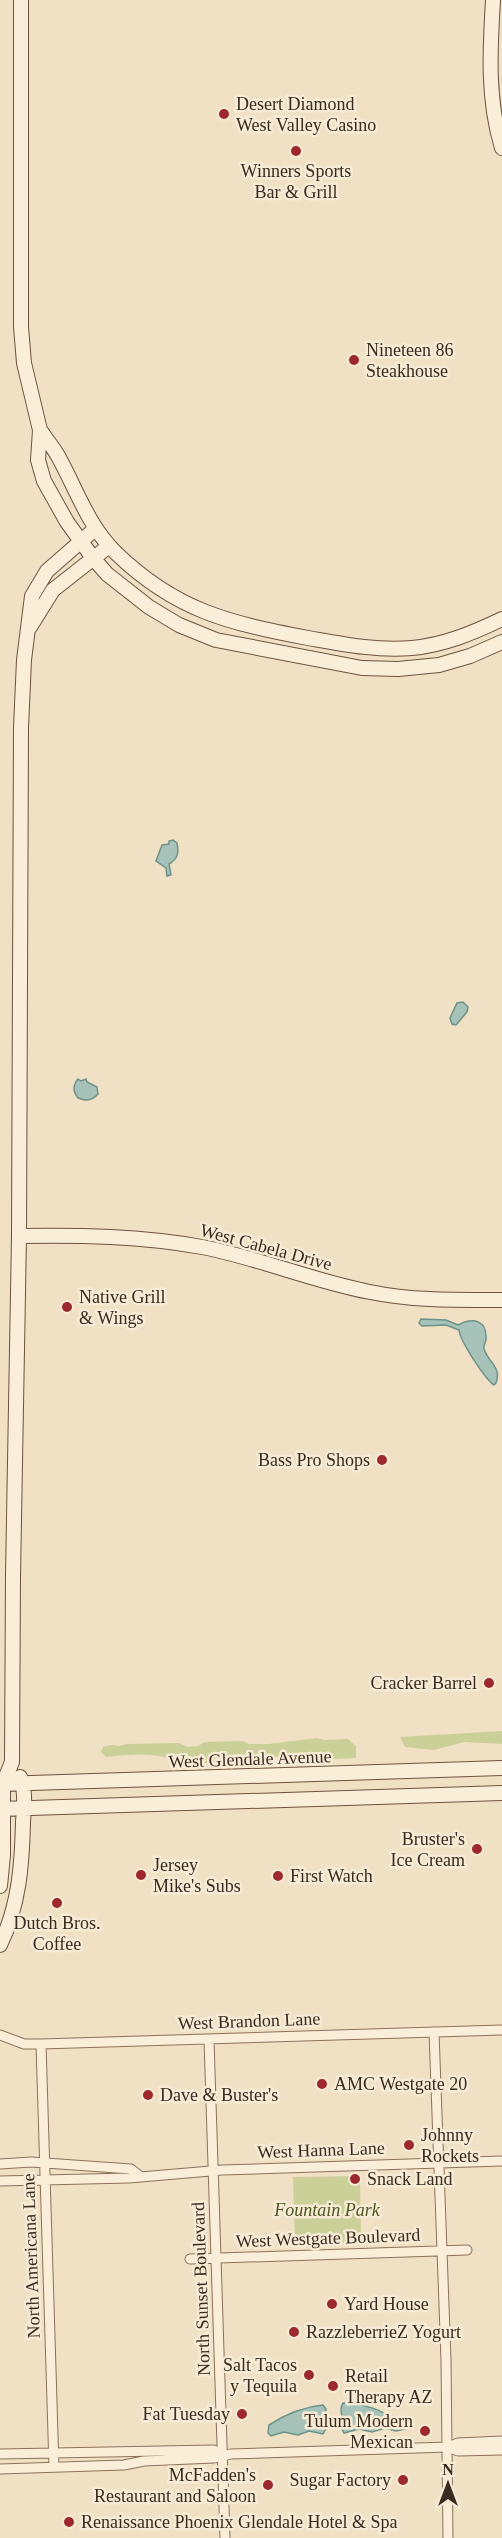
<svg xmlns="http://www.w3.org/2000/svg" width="502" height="2538" viewBox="0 0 502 2538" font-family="Georgia,serif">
  <rect width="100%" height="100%" fill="#f0e1c5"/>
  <!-- green -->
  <path fill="#cbcf98" d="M502,1731V1744L464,1742L434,1750L405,1747L400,1737Z
    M317,1738L324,1740L348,1739L356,1746V1758L332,1759L331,1756L322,1755L267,1757L238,1754L218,1757L213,1763L173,1764L170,1759C149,1752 127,1755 106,1757L101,1752L103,1747L111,1745L119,1746L127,1744L179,1743L188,1747L198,1746L205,1742L243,1741L249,1744H269Z
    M360,2176L361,2242L295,2244L293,2177Z"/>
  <!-- water -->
  <path fill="#a7c3b9" stroke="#6d9287" stroke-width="1.5" d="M173,840L177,843C179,853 178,859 169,864L171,875L167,876L166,868L156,861L162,845L169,844V841Z
    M463,1002L468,1007L467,1012L456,1025L452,1024L450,1018L457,1003Z
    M78,1079L81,1081L86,1079L87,1082L97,1087L98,1094C92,1101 86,1101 78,1098C73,1092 73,1085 78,1079Z
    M421,1319L446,1320L458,1325C473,1317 487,1320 486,1339C486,1343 483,1345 484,1349C488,1362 502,1367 496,1383L494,1385C485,1379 460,1341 459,1330L446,1325L422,1326L419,1323Z
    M343,2403C368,2404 388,2411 405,2429L396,2431L385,2428L372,2432L359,2429L344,2433L340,2424L342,2419C342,2412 339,2409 343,2403Z
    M323,2405L326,2409L325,2420L328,2425L323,2434L309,2431L298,2435L284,2432L271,2436L268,2433L269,2425C286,2414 302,2407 323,2405Z"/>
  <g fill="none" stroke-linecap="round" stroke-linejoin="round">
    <!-- street casing -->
    <g stroke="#8b725a" stroke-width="11">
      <path id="street" d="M434,2032L446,2360L448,2538
        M0,2035L24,2044H41L502,2030
        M209,2040L225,2538
        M41,2044L54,2467
        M0,2164L31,2162L131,2169L140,2176
        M0,2181L129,2178L222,2170L502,2161
        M190,2259L467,2250
        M448,2447L458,2443L502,2441
        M0,2454L214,2450L222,2455
        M0,2469L124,2465L144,2461L214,2458L231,2454L448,2447L458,2451L502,2450"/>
    </g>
    <!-- secondary casing -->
    <g stroke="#6d533d" stroke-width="16">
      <path id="secondary" d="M21,0V327L24,363L40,430L38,460L44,481L67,522L93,558L107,574L149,607L179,625L216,640L362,668L398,669L439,665L470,656L502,642
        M493,0C490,50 487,99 502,148
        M40,430C46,439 53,447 58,456C77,490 88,526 116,553C176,611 229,623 308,638C342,644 376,651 412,648C444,645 473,633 502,619
        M30,627L53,590L109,546
        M19,1236C81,1235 141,1236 202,1247C259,1258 313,1281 370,1292C414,1301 457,1300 502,1300
        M0,1784L502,1768
        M0,1809L502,1793
        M0,1886L3,1855V1784L12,1762L13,1576L19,1236L21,728L24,660L32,596L47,571L95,529
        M0,1945C19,1906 22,1865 23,1822C24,1808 26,1790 20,1777"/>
    </g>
    <!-- street -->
    <use href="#street" stroke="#faeed9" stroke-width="9"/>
    <!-- secondary -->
    <use href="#secondary" stroke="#faeed9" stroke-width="14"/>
  </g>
  <!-- markers -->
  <g fill="#9d282e" stroke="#f7ebd5" stroke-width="2">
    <circle cx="224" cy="114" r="6"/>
    <circle cx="296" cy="151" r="6"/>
    <circle cx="354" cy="360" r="6"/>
    <circle cx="67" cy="1307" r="6"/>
    <circle cx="382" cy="1460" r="6"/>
    <circle cx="489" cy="1683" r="6"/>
    <circle cx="477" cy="1849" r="6"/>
    <circle cx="141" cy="1875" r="6"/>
    <circle cx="278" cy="1876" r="6"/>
    <circle cx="57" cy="1903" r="6"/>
    <circle cx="322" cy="2084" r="6"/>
    <circle cx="148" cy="2095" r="6"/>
    <circle cx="409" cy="2145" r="6"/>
    <circle cx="355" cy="2179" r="6"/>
    <circle cx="332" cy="2304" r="6"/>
    <circle cx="294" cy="2332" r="6"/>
    <circle cx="309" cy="2375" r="6"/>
    <circle cx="333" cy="2386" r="6"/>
    <circle cx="242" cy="2414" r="6"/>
    <circle cx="425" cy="2431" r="6"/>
    <circle cx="403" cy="2480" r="6"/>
    <circle cx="268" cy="2485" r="6"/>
    <circle cx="69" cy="2522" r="6"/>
  </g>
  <g text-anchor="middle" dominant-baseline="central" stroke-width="5" stroke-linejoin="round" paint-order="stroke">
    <!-- poi labels -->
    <g font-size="18" fill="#3b2b1e" stroke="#f7ebd5" text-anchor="start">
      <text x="236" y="104">Desert Diamond<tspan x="236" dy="21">West Valley Casino</tspan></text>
      <text x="296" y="171" text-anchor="middle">Winners Sports<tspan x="296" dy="21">Bar &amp; Grill</tspan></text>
      <text x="366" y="350">Nineteen 86<tspan x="366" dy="21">Steakhouse</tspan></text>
      <text x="79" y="1297">Native Grill<tspan x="79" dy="21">&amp; Wings</tspan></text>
      <text x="370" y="1460" text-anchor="end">Bass Pro Shops</text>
      <text x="477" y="1683" text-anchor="end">Cracker Barrel</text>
      <text x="465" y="1839" text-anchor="end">Bruster's<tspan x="465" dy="21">Ice Cream</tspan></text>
      <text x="153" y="1865">Jersey<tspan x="153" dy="21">Mike's Subs</tspan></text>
      <text x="290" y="1876">First Watch</text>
      <text x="57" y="1923" text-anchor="middle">Dutch Bros.<tspan x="57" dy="21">Coffee</tspan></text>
      <text x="334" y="2084">AMC Westgate 20</text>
      <text x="160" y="2095">Dave &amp; Buster's</text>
      <text x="421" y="2135">Johnny<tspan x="421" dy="21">Rockets</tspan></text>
      <text x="367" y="2179">Snack Land</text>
      <text x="344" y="2304">Yard House</text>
      <text x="306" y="2332">RazzleberrieZ Yogurt</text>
      <text x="297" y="2365" text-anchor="end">Salt Tacos<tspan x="297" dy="21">y Tequila</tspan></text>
      <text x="345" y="2376">Retail<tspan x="345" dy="21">Therapy AZ</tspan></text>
      <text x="230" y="2414" text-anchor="end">Fat Tuesday</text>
      <text x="413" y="2421" text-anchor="end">Tulum Modern<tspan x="413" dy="21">Mexican</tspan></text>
      <text x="256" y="2475" text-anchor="end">McFadden's<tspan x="256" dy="21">Restaurant and Saloon</tspan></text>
      <text x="391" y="2480" text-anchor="end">Sugar Factory</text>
      <text x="81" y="2522">Renaissance Phoenix Glendale Hotel &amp; Spa</text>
    </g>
    <!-- street labels -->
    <g font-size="18" fill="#3b2b1e" stroke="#f7ebd5">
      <text transform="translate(266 1247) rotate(15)">West Cabela Drive</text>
      <text transform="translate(250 1759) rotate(-2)">West Glendale Avenue</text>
      <text transform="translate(249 2021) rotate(-2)">West Brandon Lane</text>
      <text transform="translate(321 2150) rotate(-2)">West Hanna Lane</text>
      <text transform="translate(328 2238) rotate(-2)">West Westgate Boulevard</text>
      <text transform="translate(31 2256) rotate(-92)">North Americana Lane</text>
      <text transform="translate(201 2289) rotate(-92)">North Sunset Boulevard</text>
    </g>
    <!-- park labels -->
    <g font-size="18" font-style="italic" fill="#4e5824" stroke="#f7ebd5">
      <text x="327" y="2210">Fountain Park</text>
    </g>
  </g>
  <!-- north arrow -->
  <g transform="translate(448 2484)" stroke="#f7ebd5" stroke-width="4.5" paint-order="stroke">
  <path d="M0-4.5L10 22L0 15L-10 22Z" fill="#3b2b1e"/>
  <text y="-9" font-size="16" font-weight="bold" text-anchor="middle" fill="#3b2b1e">N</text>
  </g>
</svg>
